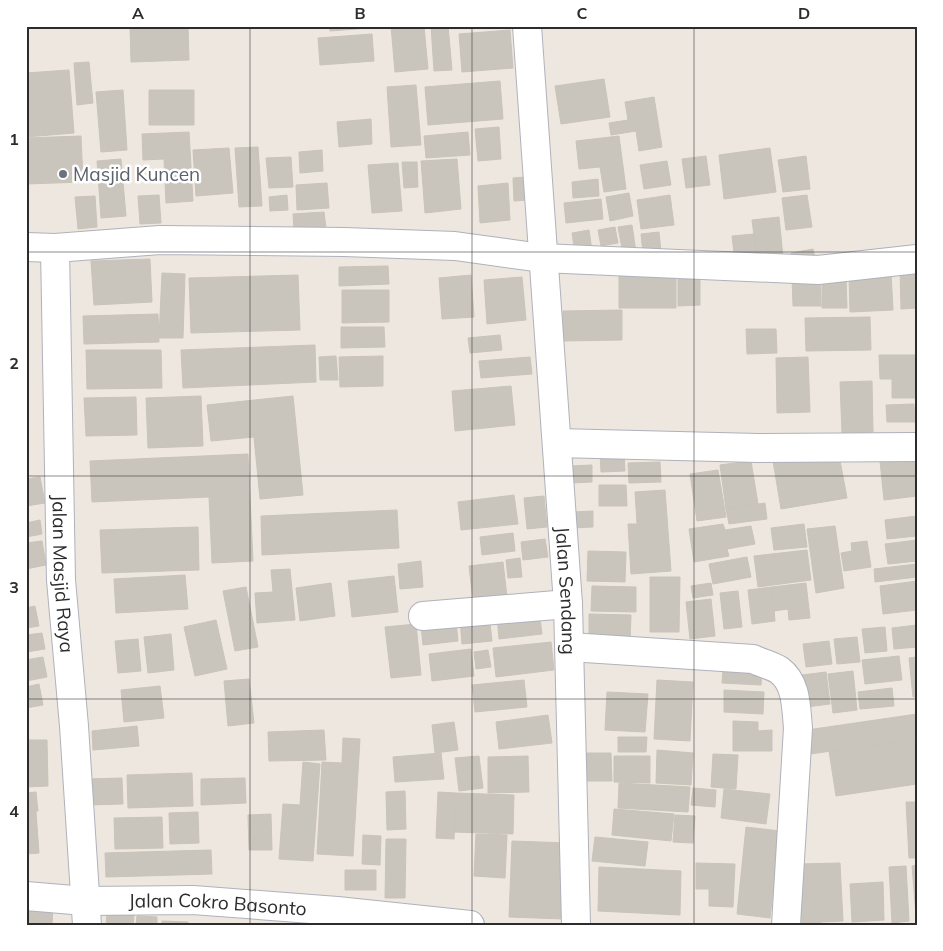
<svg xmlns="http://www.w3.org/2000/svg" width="943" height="951" viewBox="0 0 943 951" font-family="Mulish,sans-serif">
  <rect width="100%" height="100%" fill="#eee7df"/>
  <!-- building -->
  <path fill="#c9c5bd" stroke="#cac3b8" d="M130,26H188L189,60L131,62Z
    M330,26H369V28L330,31Z
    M391,26H424L428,69L395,72Z
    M431,26H448L452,70L434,71Z
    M510,30L513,68L462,72L459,34Z
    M372,34L374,61L320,65L318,38Z
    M89,62L93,103L77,105L74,63Z
    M69,70L74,133L26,137V73Z
    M604,79L610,117L561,124L555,86Z
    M500,81L503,119L428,125L425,87Z
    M416,85L421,145L391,147L387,87Z
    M123,90L127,150L101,152L96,92Z
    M149,90H194V125H149Z
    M654,97L662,147L639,151L636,131L611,135L609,123L628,120L625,102Z
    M371,119L372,144L339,147L337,122Z
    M499,127L501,159L478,161L475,129Z
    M189,132L193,201L166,203L164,159L143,160L142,134Z
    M468,132L470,155L426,158L424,136Z
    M81,136L83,182L26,184V138Z
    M619,136L626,189L604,192L600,167L579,169L576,141Z
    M258,147L262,206L239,207L235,148Z
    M229,148L233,193L196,196L193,150Z
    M770,148L776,192L724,199L719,155Z
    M322,150L323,171L300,173L299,152Z
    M706,156L710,185L686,188L682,159Z
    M806,156L810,189L783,192L778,160Z
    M291,157L293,187L269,188L266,158Z
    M121,159L126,216L101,218L97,161Z
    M457,159L461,209L425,213L421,161Z
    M667,161L671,185L644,189L640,165Z
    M402,162H417L418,187L404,188Z
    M398,163L402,211L372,213L368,165Z
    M525,177L527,200L514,201L513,178Z
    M598,179L599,196L573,198L572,182Z
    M327,183L329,208L297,210L296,185Z
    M508,183L510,220L480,223L478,186Z
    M629,193L633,216L610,221L606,197Z
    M159,195L161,223L140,224L138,196Z
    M287,195L288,210L270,211L269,197Z
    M670,195L674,225L641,229L637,200Z
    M807,195L812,227L786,230L782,198Z
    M95,196L97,227L78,229L75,197Z
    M601,199L603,219L566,223L564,203Z
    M324,212L326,228L294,231L293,214Z
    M779,217L783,257L757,260L752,220Z
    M632,225L636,252L623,254L618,227Z
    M615,227L618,243L601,246L598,230Z
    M589,230L592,251L575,253L572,233Z
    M659,232L661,252L643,254L641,234Z
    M754,234L757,260L735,262L732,236Z
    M813,249L816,262L793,266L791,253Z
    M150,259L152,302L94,305L91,261Z
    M388,266L389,284L339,286V267Z
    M900,268H917V308L901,309Z
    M678,272H700V305L678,306Z
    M162,273L185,274L183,338H159Z
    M619,273L676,274V308H619Z
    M891,273L893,310L850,312L849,275Z
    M298,275L300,330L191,333L189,278Z
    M471,275L474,317L442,319L439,278Z
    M820,275L821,306H793L792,276Z
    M822,276H846L847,308H822Z
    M522,277L526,320L487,324L484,280Z
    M342,290H389V322L342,323Z
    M622,310V340L563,341V311Z
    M158,314L159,342L84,344L83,316Z
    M870,317L871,350L806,351L805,318Z
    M341,327H384L385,347L341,348Z
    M746,329H776L777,353L747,354Z
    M500,335L502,350L470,353L468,338Z
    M315,345L316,382L183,388L181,350Z
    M86,350H161L162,388L87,389Z
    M879,355H917V398H892V379H880Z
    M336,356L338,380H320L319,357Z
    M383,356V386L340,387L339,357Z
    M530,357L532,374L481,378L479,361Z
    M808,357L810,412L777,413L776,358Z
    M872,381L873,432L842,433L840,382Z
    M511,386L515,425L455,431L452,391Z
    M201,396L203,446L148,448L146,398Z
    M293,396L303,495L260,499L254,437L211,441L207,405Z
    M136,397L137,435L86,436L84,398Z
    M914,404L915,422H887L886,405Z
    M838,450L847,498L781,509L773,461Z
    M600,453H624L625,471L601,472Z
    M248,454L253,561L212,563L209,497L92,502L90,461Z
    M916,457L917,496L884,500L880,461Z
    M751,461L758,504L726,509L720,465Z
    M660,462L661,482L629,483L628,463Z
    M592,465V482L571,483V466Z
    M718,470L726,517L697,521L690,474Z
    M40,477L45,503L26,506V479Z
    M599,485H626L627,506H599Z
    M665,490L671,571L631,574L628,524H637L635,492Z
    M514,495L518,524L461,530L458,502Z
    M544,496L547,527L527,529L524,498Z
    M765,503L767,519L729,524L726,509Z
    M397,510L399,548L262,555L261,516Z
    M593,511V527L572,528V512Z
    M917,516V536L887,539L885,520Z
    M40,520L42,534L26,537V523Z
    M723,524L725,530L751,526L755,544L727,549L729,556L694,562L689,529Z
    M804,524L807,547L774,550L771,528Z
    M835,526L844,588L816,593L807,529Z
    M198,527L199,570L102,573L100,530Z
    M513,533L515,551L482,555L480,537Z
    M545,539L548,557L523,560L521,542Z
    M917,540V561L888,564L885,544Z
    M42,541L46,565L26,569V543Z
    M867,541L871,567L844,571L841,553L852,551L851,543Z
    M807,550L811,580L758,587L754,556Z
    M588,551L626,552L625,582L587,581Z
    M747,557L751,577L713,584L709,564Z
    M520,558L522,577L508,578L506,560Z
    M421,561L423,587L400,589L398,564Z
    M503,562L507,597L473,600L469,566Z
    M917,564V577L875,582L874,569Z
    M290,569L295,620L257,623L255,593L273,592L271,570Z
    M185,575L188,609L116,613L114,579Z
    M394,576L398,612L352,617L348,581Z
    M650,577H680L679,632H650Z
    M917,581V610L883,614L880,586Z
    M331,583L335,616L300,621L296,588Z
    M711,583L713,595L693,598L691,586Z
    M806,583L810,618L789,620L788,609L774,611L772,587Z
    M592,586L636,587V612L591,611Z
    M246,587L258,647L235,651L223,591Z
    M772,587L775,621L752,624L748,590Z
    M738,591L742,627L724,629L720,593Z
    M711,599L715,636L690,639L686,602Z
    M35,606L39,626L26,628V608Z
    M539,611L542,634L499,639L497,616Z
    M589,614L631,615L630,641L589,640Z
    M489,615L492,641L462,644L460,619Z
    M216,620L227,669L195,676L184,627Z
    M456,621L458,641L423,645L421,625Z
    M416,624L421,675L391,678L385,627Z
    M917,625V647L894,649L892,628Z
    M885,627L887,651L865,653L862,629Z
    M42,633L45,649L26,652V635Z
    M171,634L174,670L148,673L144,637Z
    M857,637L860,662L837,664L834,639Z
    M138,639L141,671L118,673L115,641Z
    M829,641L832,664L806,667L803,644Z
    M551,642L554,670L496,677L493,648Z
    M471,649L474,676L432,681L429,654Z
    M488,650L491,667L476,669L474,652Z
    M899,656L902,680L865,684L862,660Z
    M43,657L47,677L26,681V660Z
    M917,657V697H913L909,658Z
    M723,669L762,671L761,685L722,683Z
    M853,671L857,710L833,713L828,674Z
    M826,672L830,704L806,707L802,675Z
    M249,679L254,723L228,726L224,681Z
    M524,680L527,707L475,712L472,685Z
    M657,680L693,682L690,741L654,739Z
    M39,684L43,705L26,708V687Z
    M160,686L164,718L124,722L121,690Z
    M892,688L894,706L860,709L858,692Z
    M724,690L764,692L763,714L724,712Z
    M607,692L648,694L645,732L605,730Z
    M917,714V739L810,754L807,730Z
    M548,715L552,743L499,749L496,722Z
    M733,721L758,722V731L772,730V751H733Z
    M454,722L458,750L435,753L432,725Z
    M137,726L139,746L93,750L92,731Z
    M324,730L326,760L269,761L268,732Z
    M618,737H647L646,752H618Z
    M343,738L360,739L353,856L317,854L322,762L342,763Z
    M917,739V784L836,796L829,751Z
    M26,740H47L48,786L26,787Z
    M657,750L693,753L691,785L656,783Z
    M441,753L444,779L395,782L393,757Z
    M586,753H611L612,781H586Z
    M713,754L738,755L736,789L711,787Z
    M479,756L483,788L459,791L455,758Z
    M528,756L529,792L488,793V757Z
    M614,756H650V783L614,782Z
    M303,762L320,764L313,861L279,859L283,804L300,805Z
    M192,773L193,806L128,808L127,775Z
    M122,778L123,804L88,805L87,779Z
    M245,778L246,803L201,805V779Z
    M619,783L690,787L688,812L618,808Z
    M693,788L716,790L715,807L691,805Z
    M724,789L770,794L766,824L721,818Z
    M405,791L406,829L387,830L386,792Z
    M36,792L38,811L26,812V793Z
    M438,792L456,793L454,839L436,838Z
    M456,793L514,795L513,834L454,832Z
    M906,802H917V858H909Z
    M614,809L674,814L671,841L612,835Z
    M36,812L39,853L26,854V813Z
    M198,812L199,843L170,844L169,813Z
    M271,814L272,850H249L248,815Z
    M675,815L695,816L693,843L673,842Z
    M162,817L163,848L115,849L114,818Z
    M746,827L780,831L770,918L737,914Z
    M476,834L507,835L505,878L474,876Z
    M363,835L381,836L380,865L362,864Z
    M595,837L648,842L645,866L592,861Z
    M386,839H406L405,898H385Z
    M512,841L567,843L564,919L509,917Z
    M211,850L212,874L106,877L105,853Z
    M696,863L735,864L733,907L709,906V889H696Z
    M840,863L843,921L821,922V925H802L799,864Z
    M917,865V915H916L912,866Z
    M906,866L909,921L892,923L889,867Z
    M599,867L681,871L680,915L598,911Z
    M345,870H376V890H345Z
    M883,882L884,920L852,922L850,884Z
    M26,903L53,905L52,925H26Z
    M107,913L134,915L133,925H106Z
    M137,916L157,917V925H136Z
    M162,921L188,922V925H162Z"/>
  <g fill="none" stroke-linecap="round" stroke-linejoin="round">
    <!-- minor casing -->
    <g stroke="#afb2bc" stroke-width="30">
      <g id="minor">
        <path id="s1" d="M527,26L568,604L576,925"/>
        <path d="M26,247L55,248L160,240L344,242L455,246L542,258L818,270L917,259"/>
        <path id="s2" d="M55,248L61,580L74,726L87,925"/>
        <path d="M557,443L758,448L917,447"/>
        <path d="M423,616L568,604"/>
        <path d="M570,647L753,659C761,663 771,665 779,670C797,683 796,708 798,728L786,925"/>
      </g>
    </g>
    <!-- tertiary casing -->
    <g stroke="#afb2bc" stroke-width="30">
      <g id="tertiary">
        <path id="s3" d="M26,896L85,901L193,900L337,911L470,925"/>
      </g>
    </g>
    <!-- minor -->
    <use href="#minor" stroke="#fff" stroke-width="28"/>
    <!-- tertiary -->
    <use href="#tertiary" stroke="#fff" stroke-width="28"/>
  </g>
  <!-- grid -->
  <path fill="none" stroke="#2c2c2c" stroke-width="1" stroke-opacity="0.55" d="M250,26V925M472,26V925M694,26V925M26,252H917M26,476H917M26,699H917"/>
  <!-- markers -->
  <circle fill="#6b7280" stroke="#fff" stroke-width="2" cx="63" cy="174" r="5"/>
  <g text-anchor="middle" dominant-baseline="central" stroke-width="5" stroke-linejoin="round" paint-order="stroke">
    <!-- worship labels -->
    <g font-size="19" fill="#5b616d" stroke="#fff" text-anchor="start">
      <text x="73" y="174">Masjid Kuncen</text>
    </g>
    <!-- street labels -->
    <g font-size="19" fill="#2c2c2c" stroke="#fff">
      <text stroke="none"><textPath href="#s2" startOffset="326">Jalan Masjid Raya</textPath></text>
      <text stroke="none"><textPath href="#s1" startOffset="566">Jalan Sendang</textPath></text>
      <text stroke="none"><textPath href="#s3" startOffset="192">Jalan Cokro Basonto</textPath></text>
    </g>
  </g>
  <!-- border -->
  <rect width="943" height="951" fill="none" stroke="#ffffff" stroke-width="55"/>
  <rect x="28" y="28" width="888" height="896" fill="none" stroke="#2c2c2c" stroke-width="2"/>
  <g font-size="16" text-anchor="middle" font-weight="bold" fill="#2c2c2c">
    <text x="138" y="19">A</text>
    <text x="360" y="19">B</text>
    <text x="582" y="19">C</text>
    <text x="804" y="19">D</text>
    <text x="14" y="145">1</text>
    <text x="14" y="369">2</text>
    <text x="14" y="593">3</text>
    <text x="14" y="817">4</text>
  </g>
</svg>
